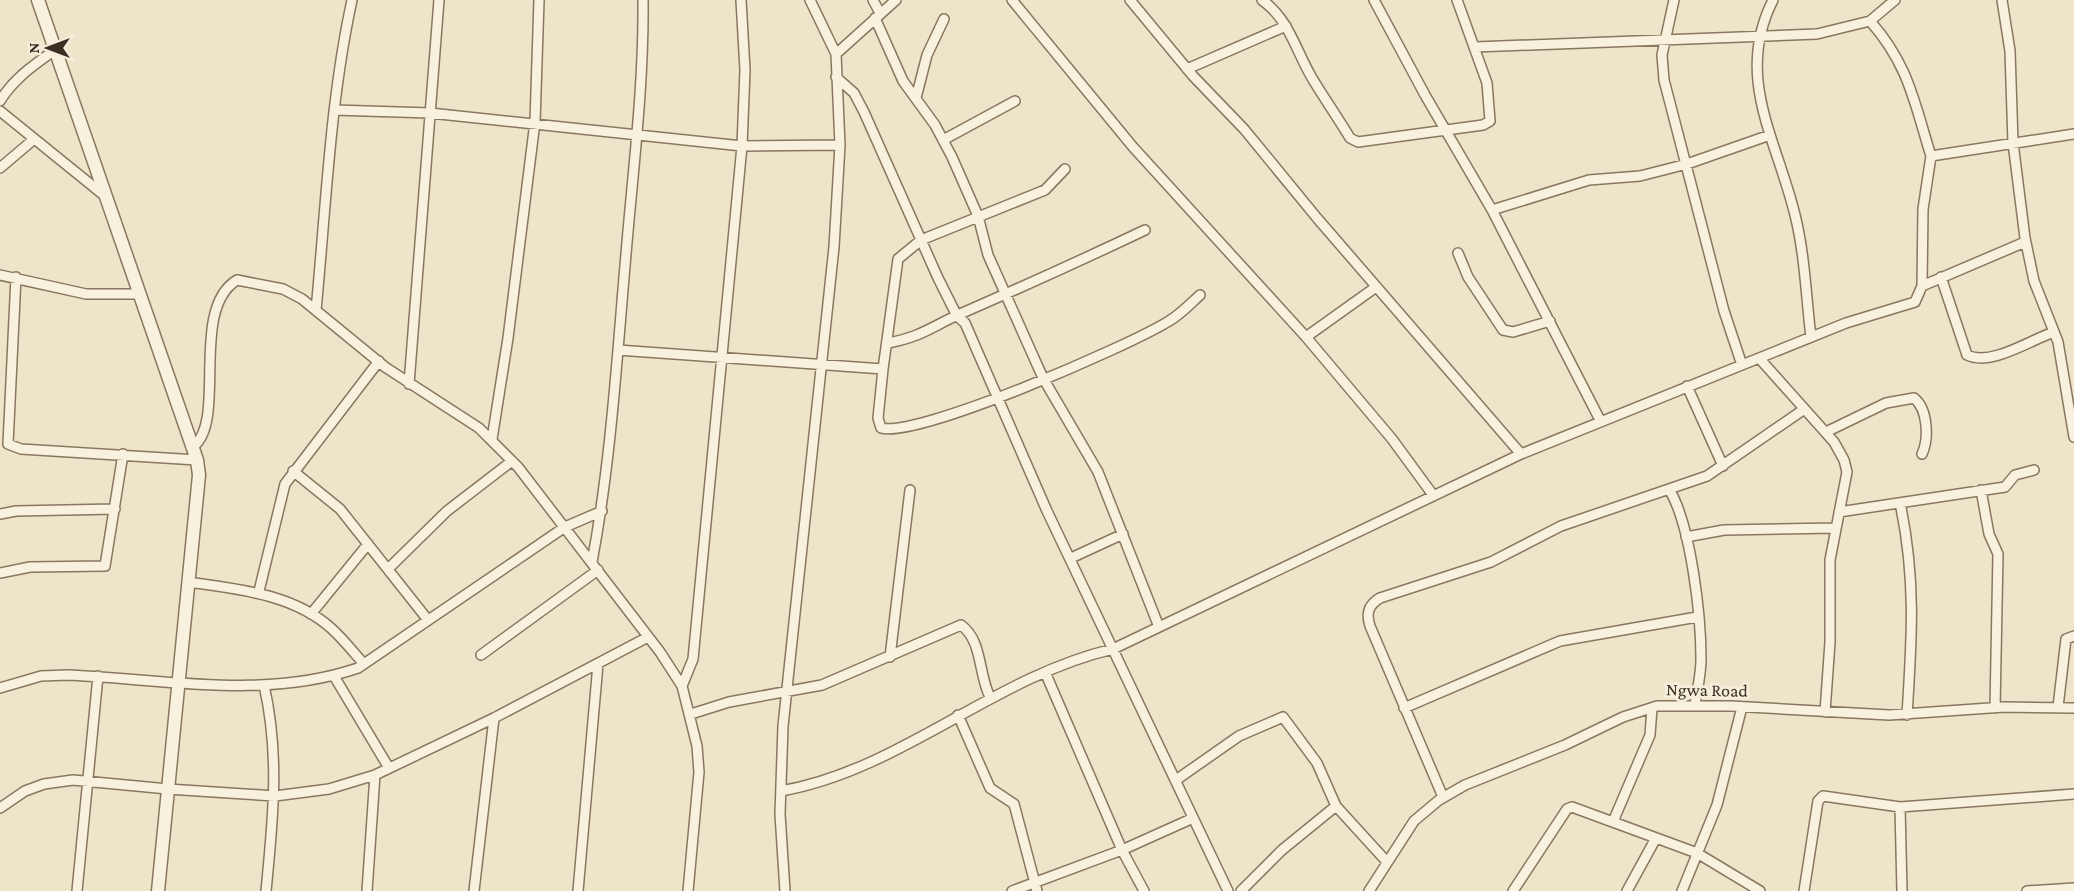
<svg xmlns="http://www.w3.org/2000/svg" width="2074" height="891" viewBox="0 0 2074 891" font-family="'Crimson Pro',serif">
  <rect width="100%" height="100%" fill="#ede4ca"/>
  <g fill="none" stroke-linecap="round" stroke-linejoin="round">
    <!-- minor casing -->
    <g stroke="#89775f" stroke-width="12">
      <path id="minor" d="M873,0L880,13
        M1012,0L1133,147L1306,337L1392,439L1433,495
        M1130,0L1193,76L1244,129L1317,218L1521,454
        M1262,0C1289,19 1296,51 1312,78C1324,98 1338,118 1350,138L1358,142L1483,125L1490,121L1487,83L1457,0
        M1374,0L1425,95L1492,210L1600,420
        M1674,0L1662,55L1664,80L1724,311L1742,365
        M1773,0C1734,77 1777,140 1795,215C1805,255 1806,297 1811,337
        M2002,0L2010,51L2013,143L2025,238L2034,281L2058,342L2074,437
        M875,18L903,81L935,125L952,157L978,216L988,255L1043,378L1098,472L1159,627
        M1870,21C1909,65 1914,102 1931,156
        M1475,47L1817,34L1870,21L1895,0
        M836,54L896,0
        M1187,69L1286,26
        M836,77L854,93L864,112L938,278L957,316L965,323L1047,511L1228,891
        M916,98L927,55L944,19
        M0,101C14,78 34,65 55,50
        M334,110L430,113L742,146L840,145
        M0,111L105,196
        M943,140L1015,101
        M0,168L33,140
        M1065,169L1045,190L921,240L898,259L883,369L878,418L881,428C918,438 1129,346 1169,321C1181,314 1190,304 1200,295
        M1492,210L1589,180L1640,176L1687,164L1770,135
        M1458,253L1468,277L1503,330L1513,332L1550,321
        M0,275L86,294H140
        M16,277L8,444L21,449L197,460
        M1941,277L1967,355C1991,367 2032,339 2054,332
        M1922,286L2025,242
        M316,310C326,207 330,101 352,0
        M1306,337L1376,287
        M888,343C921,337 931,327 960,314C1022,287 1084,259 1145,230
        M618,350L883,369
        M1759,358L1834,442L1844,460L1847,472L1830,560V642L1825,712
        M409,384L439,0
        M1687,386L1723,466
        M1826,432L1886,403L1914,398C1928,409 1929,439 1922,454
        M492,439L508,338L535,122L539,0
        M194,446C227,419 189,309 237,280L283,289L302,299L385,367L479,428L518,467L660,652L682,686L697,746L699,772L688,891
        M293,471L340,509L428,620
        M1669,489C1691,525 1701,616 1701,659C1701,675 1697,690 1695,705
        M1981,490L1989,534L1998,554L1995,708
        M1900,503C1916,578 1912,638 1907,715
        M1839,512L2005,487L2015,475L2034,470
        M0,514L16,511L115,509
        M1686,537L1724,530L1835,528
        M1071,558L1123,534
        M592,562C611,461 617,357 626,254C633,170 644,85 643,0
        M388,569L447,511L512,461
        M0,573L30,567L105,566L123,454
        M188,582C238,589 294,594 332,629C344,640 354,653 364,664
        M259,591L285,484L379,361
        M311,614L368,544
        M481,655L598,570
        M890,657L910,490
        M1045,672L1122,850L1144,891
        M334,676L389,768
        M264,685C280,756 273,819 266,891
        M682,686L693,659L742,146L745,70L741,0
        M0,688L41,676L68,675C165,679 264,700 358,668L565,527L602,511
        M2058,707L2066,639L2074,636
        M1404,708L1560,641L1697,617
        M691,714L729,702L822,685L961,625C983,641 978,674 990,697
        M958,715L990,788L1014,804L1037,891
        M1176,780L1239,736L1283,717L1317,763L1336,806L1387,862
        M781,791C901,770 993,677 1113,649L1521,454L1846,323L1915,302L1922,286L1923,209L1931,156L2074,134
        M1443,797L1370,626C1366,614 1368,605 1380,598L1491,562L1561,526L1707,476L1803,410
        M1900,807L1902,891
        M0,808L25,791L44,784L73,780L168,789L275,796L329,789L375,775L494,718L648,637
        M1615,821V817L1650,735L1652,708
        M77,891L98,676
        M367,891L375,775
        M474,891L494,718
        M578,891L598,664
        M785,891L780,814L783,726L834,247L840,145L836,54L810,0
        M1012,891L1122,850L1191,819
        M1241,891L1282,850L1336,806
        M1369,891L1414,821L1439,800L1465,785L1565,745L1623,717L1657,706H1731L1889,715L2004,707L2074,708
        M1513,891L1567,809L1572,807L1697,853L1760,891
        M1627,891L1656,838
        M1682,891L1717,805L1742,707
        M1804,891L1818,801L1823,796L1900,807L2074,794
        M2027,891L2074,888"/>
    </g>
    <!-- tertiary casing -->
    <g stroke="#89775f" stroke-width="15">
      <path id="tertiary" d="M38,0L197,460L199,475L158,891"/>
    </g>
    <!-- minor -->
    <use href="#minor" stroke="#f8f1de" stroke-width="9"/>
    <!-- tertiary -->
    <use href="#tertiary" stroke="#f8f1de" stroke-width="12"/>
  </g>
  <g text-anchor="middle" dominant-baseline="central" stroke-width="6" stroke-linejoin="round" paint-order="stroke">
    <!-- street labels -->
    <g font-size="18" fill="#3a2f22" stroke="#f5eeda">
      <text transform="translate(1707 690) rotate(1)">Ngwa Road</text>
    </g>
  </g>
  <!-- north arrow -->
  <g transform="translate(48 48) rotate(270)" stroke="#f5eeda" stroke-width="4.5" paint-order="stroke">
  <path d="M0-4.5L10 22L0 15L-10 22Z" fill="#3a2f22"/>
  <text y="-9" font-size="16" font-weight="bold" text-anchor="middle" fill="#3a2f22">N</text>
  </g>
</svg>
